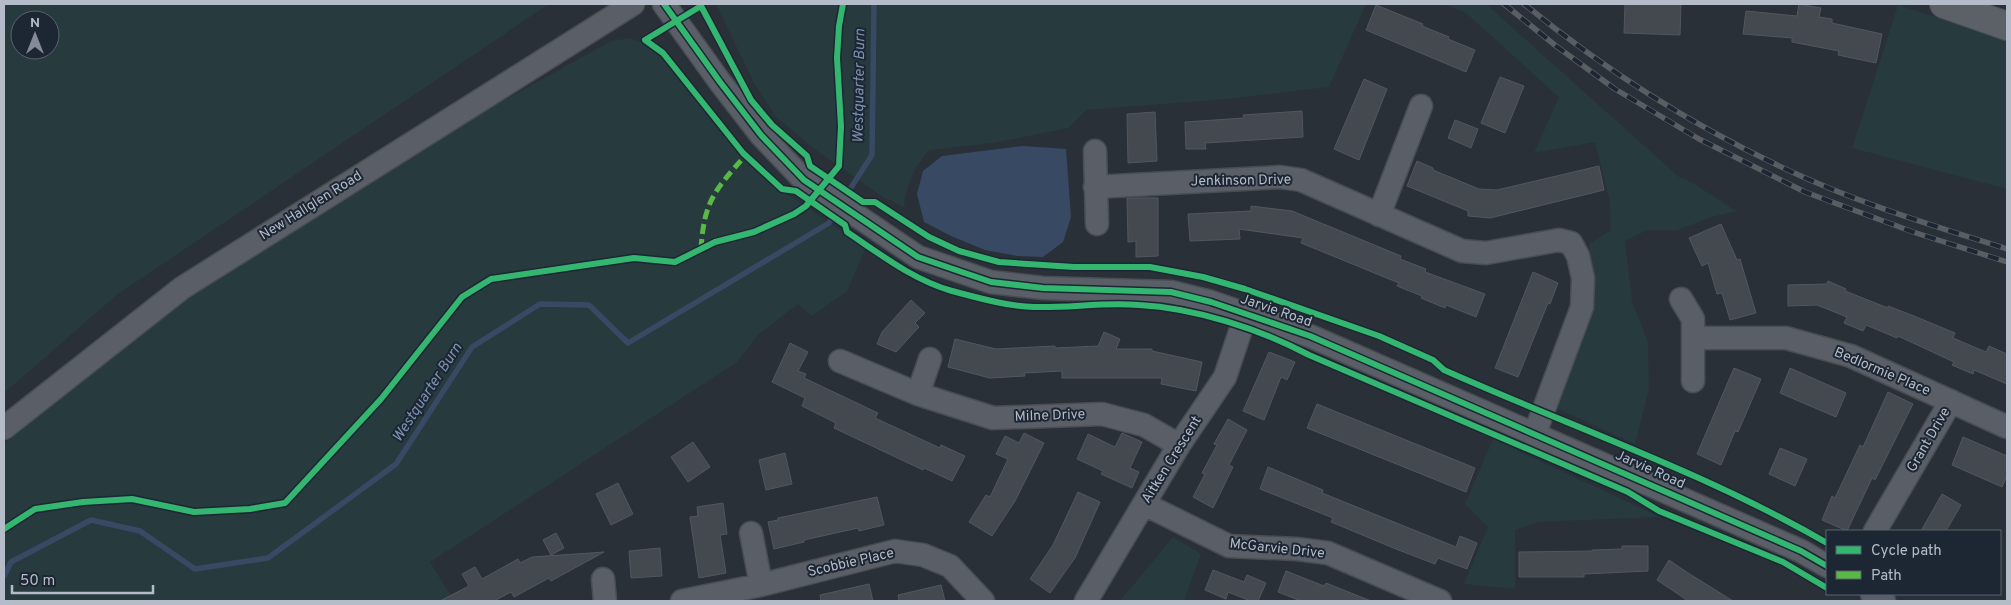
<svg xmlns="http://www.w3.org/2000/svg" width="2011" height="605" viewBox="0 0 2011 605" font-family="Overpass,sans-serif">
  <rect width="100%" height="100%" fill="#2a3038"/>
  <!-- green -->
  <path fill="#273a3e" fill-rule="evenodd" d="M4,4H549L118,294L4,393ZM20,20H50V50H20Z
    M716,4H1366L1329,87L1227,99L1086,110L1068,128L993,143L929,150C913,170 907,182 904,207L883,197L814,149L776,117L753,81Z
    M1443,4H1486L1679,177L1693,183L1736,211L1712,217L1677,230H1647L1625,241L1632,301L1648,343L1649,388L1635,444L1552,406L1591,279L1589,244L1611,230L1610,203L1595,142L1534,153L1559,97L1466,13Z
    M1898,5L2007,40V189L1852,148Z
    M630,38L644,43L659,54L740,154L787,194L866,248L847,291L812,316L798,304L759,334L737,362L430,562L454,601H4V444L143,328L395,161L611,41Z
    M1493,439L1660,517L1538,522L1515,530V589L1464,584L1488,527L1465,504Z
    M1173,537L1201,554L1184,601H1120Z"/>
  <!-- water -->
  <path fill="#384963" d="M1023,146L1066,149L1071,217L1063,242L1043,257L1018,256L985,250L951,236L924,222L917,194L923,171L942,156Z"/>
  <g fill="none" stroke-linecap="round" stroke-linejoin="round">
    <!-- stream -->
    <path stroke="#384963" stroke-width="5.5" d="M843,200L872,155L874,4
      M4,576L11,562L91,520L140,531L195,569L268,558L396,464L472,347L540,304L589,305L628,343L829,223L838,208"/>
  </g>
  <!-- building -->
  <path fill="#444950" stroke="#52575f" d="M1625,4H1681L1680,35L1624,33Z
    M1799,4L1821,8L1819,17L1832,19V23L1882,34L1876,63L1838,55L1839,51L1792,42V38L1743,34L1746,11L1797,16Z
    M1376,5L1423,24L1422,26L1449,37L1448,39L1475,50L1466,72L1366,30Z
    M1500,77L1524,86L1505,133L1481,123Z
    M1364,79L1387,89L1359,160L1334,149Z
    M1302,111L1303,137L1205,143L1206,149H1186L1185,122L1244,118L1243,115Z
    M1155,112L1157,161L1128,163L1127,114Z
    M1455,120L1478,129L1471,148L1448,138Z
    M1417,161L1433,168V170L1479,189L1497,190L1599,166L1604,190L1490,218L1468,216V211L1407,186Z
    M1127,198H1158V256L1136,257V241L1128,242Z
    M1251,206L1292,211L1401,256L1400,259L1426,269L1425,272L1485,294L1476,317L1446,305L1445,308L1421,298L1422,296L1397,286L1399,283L1301,243L1303,238L1239,229L1240,239L1190,241L1188,214L1251,211Z
    M1721,224L1737,260L1740,259L1756,313L1730,320L1722,293L1717,294L1708,263L1702,266L1689,238Z
    M1533,272L1558,283L1550,304L1548,303L1518,377L1495,368Z
    M1828,281L1846,289L1845,291L1888,308V306L1914,316L1955,333L1953,338L1986,352L1989,346L2007,354V384L1974,370L1973,374L1952,365L1954,362L1898,336L1897,338L1866,325L1863,331L1844,323L1847,317L1817,305L1788,306V285L1827,284Z
    M911,300L925,313L915,323L919,327L896,352L877,344L882,332Z
    M1104,332L1120,339L1116,349H1152V351L1202,362L1196,391L1161,384L1162,378H1062V371L1024,373L1025,376L990,378L948,367L955,339L996,349L1055,346V348L1098,346Z
    M790,343L808,352L798,371L806,374L804,378L878,413L875,418L940,448L941,445L965,456L952,481L924,468L923,470L834,428L836,423L802,406L805,398L772,382Z
    M1269,352L1295,362L1287,380L1281,377L1264,420L1243,411Z
    M1734,368L1761,379L1738,432L1735,431L1721,465L1697,454Z
    M1790,368L1846,393L1836,417L1780,393Z
    M1888,392L1913,404L1875,480L1872,478L1847,531L1822,520L1832,496L1835,498L1860,445L1863,447Z
    M1317,404L1475,468L1466,492L1307,428Z
    M1228,419L1247,430L1229,465L1233,467L1213,508L1193,497L1205,474L1202,473L1217,445L1214,444Z
    M1024,433L1044,443L1015,501L992,536L969,522L986,495L990,497L1008,459L996,454L1005,436L1019,443Z
    M1122,433L1142,442L1130,468L1139,472L1132,488L1101,474L1103,471L1077,459L1088,434L1115,447Z
    M1963,437L2007,456V476L2002,487L1952,465Z
    M693,442L710,467L688,482L671,457Z
    M1780,448L1807,459L1795,486L1769,474Z
    M785,453L792,484L766,490L759,460Z
    M1268,467L1323,490L1322,493L1456,547L1460,536L1477,543L1467,569L1438,558L1435,564L1396,549L1331,522L1333,518L1260,489Z
    M618,483L633,514L611,525L596,494Z
    M1078,492L1100,502L1075,558L1050,593L1030,579L1053,545Z
    M1942,494L1961,505L1946,531H1921Z
    M877,497L884,525L859,531L858,528L804,540V542L774,549L768,522L778,520V518Z
    M723,503L727,534L720,535L726,573L699,578L690,517L698,516L697,507Z
    M556,533L564,548L551,555L543,540Z
    M1622,546H1648V571L1584,574V577H1519V552L1592,551V550L1622,549Z
    M660,548L662,576L631,578L629,551Z
    M604,552L551,581L549,578L514,597L511,592L494,601H440L469,586L462,574L475,567L482,579L518,559L520,563L532,557Z
    M1669,560L1685,571L1733,601H1688L1678,594L1657,580Z
    M1213,570L1244,582L1247,575L1266,583L1258,601H1251L1228,592L1226,599L1205,590Z
    M1286,571L1324,586L1326,583L1371,601H1301L1278,592Z
    M869,584L873,601H821L820,595Z
    M941,585L945,601H899L898,595Z"/>
  <g fill="none" stroke-linecap="round" stroke-linejoin="round">
    <!-- minor casing -->
    <g stroke="#484c53" stroke-width="25">
      <path id="minor" d="M664,4L720,82L761,135L804,180L918,257L991,282L1043,288L1171,292L1211,302L1310,336L1801,551L1827,566
        M1095,151L1097,224
        M1095,187L1280,177L1301,180L1462,251L1486,253L1559,240L1571,243L1578,256L1583,278L1582,307L1535,433
        M1379,215L1421,106
        M1681,299L1693,319V381
        M1694,338H1786L1851,356L2007,427
        M840,361L918,394L993,418L1102,414L1144,425L1179,445
        M918,394L930,359
        M4,428L182,288L633,4
        M1144,504L1229,546L1297,549L1328,553L1440,601
        M1875,531L1951,401
        M751,533L761,585
        M603,579L605,601
        M1872,594L1884,601
        M682,601L761,585L895,551L923,555L950,566L983,601
        M1086,601L1179,445L1225,377L1246,314"/>
    </g>
    <!-- major casing -->
    <g stroke="#484c55" stroke-width="30">
      <path id="major" d="M1944,4L2007,26"/>
    </g>
    <!-- minor -->
    <use href="#minor" stroke="#5a5e66" stroke-width="22"/>
    <!-- major -->
    <use href="#major" stroke="#5c6168" stroke-width="28"/>
    <!-- rail casing -->
    <g stroke="#595d64" stroke-width="5.5">
      <path id="rail" d="M1504,4L1556,46L1615,89L1699,139L1805,192L1913,232L2007,262
        M1524,4C1611,75 1707,135 1810,180C1874,208 1941,228 2007,249"/>
    </g>
    <!-- rail -->
    <use href="#rail" stroke="#1d2633" stroke-width="4" stroke-dasharray="11" stroke-linecap="butt"/>
    <!-- quiet -->
    <path stroke="#58b947" stroke-width="5" stroke-dasharray="10 5" stroke-linecap="butt" d="M701,249C704,201 715,190 745,156"/>
    <!-- cycleway casing -->
    <g stroke="#1d2633" stroke-width="9">
      <path id="cycleway" d="M664,4L720,82L761,135L804,180L918,257L991,282L1043,288L1171,292L1211,302L1310,336L1801,551L1827,566
        M700,4L751,100L772,125L807,156L810,166L863,202H875L929,237L959,251L999,262L1074,267H1150L1203,277L1245,289L1379,336L1433,360L1444,370C1572,427 1706,473 1827,543
        M701,6L645,40L663,53L743,153L782,189L796,191L845,225L847,232C880,254 913,280 952,291C975,297 1010,307 1034,307C1069,308 1104,302 1139,305C1195,308 1260,329 1309,355L1628,492L1659,511L1783,562L1827,588
        M4,529L35,509L83,502L132,499L194,512L250,509L285,503L381,399L462,297L491,279L634,258L675,262L715,242L754,232L794,214L806,206L839,166L841,126L837,58L839,26L843,4"/>
    </g>
    <!-- cycleway -->
    <use href="#cycleway" stroke="#33b770" stroke-width="6"/>
  </g>
  <g text-anchor="middle" dominant-baseline="central" stroke-width="4" stroke-linejoin="round" paint-order="stroke">
    <!-- street labels -->
    <g font-size="14" fill="#b4bcc9" stroke="#1d2633">
      <text transform="translate(1241 181) rotate(-1)">Jenkinson Drive</text>
      <text transform="translate(311 206) rotate(-32)">New Hallglen Road</text>
      <text transform="translate(1276 311) rotate(19)">Jarvie Road</text>
      <text transform="translate(1882 372) rotate(23)">Bedlormie Place</text>
      <text transform="translate(1050 416) rotate(-2)">Milne Drive</text>
      <text transform="translate(1929 440) rotate(-60)">Grant Drive</text>
      <text transform="translate(1172 460) rotate(-58)">Aitken Crescent</text>
      <text transform="translate(1650 470) rotate(24)">Jarvie Road</text>
      <text transform="translate(1277 549) rotate(6)">McGarvie Drive</text>
      <text transform="translate(851 563) rotate(-13)">Scobbie Place</text>
    </g>
    <!-- water labels -->
    <g font-size="15" font-style="italic" fill="#7c92b1" stroke="#1d2633">
      <text transform="translate(860 86) rotate(-89)">Westquarter Burn</text>
      <text transform="translate(428 393) rotate(-57)">Westquarter Burn</text>
    </g>
  </g>
  <!-- border -->
  <rect width="2011" height="605" fill="none" stroke="#b4bcc9" stroke-width="10"/>
  <!-- legend -->
  <rect x="1826" y="530" width="175" height="65" fill="#1d2633" stroke="#59626f"/>
  <rect x="1836" y="546" width="25" height="8" fill="#33b770" stroke="#59626f"/>
  <text x="1871" y="555" font-size="15" fill="#b4bcc9">Cycle path</text>
  <rect x="1836" y="571" width="25" height="8" fill="#58b947" stroke="#59626f"/>
  <text x="1871" y="580" font-size="15" fill="#b4bcc9">Path</text>
  <!-- north arrow -->
  <g transform="translate(35 35)"><circle r="24" fill="#1d2633" stroke="#59626f"/>
  <path d="M0-4L9 19L0 12L-9 19Z" fill="#848b96"/>
  <text y="-8" font-size="14" font-weight="bold" text-anchor="middle" fill="#b4bcc9">N</text>
  </g>
  <!-- scale -->
  <path d="M12 585v8h141v-8" fill="none" stroke="#b4bcc9" stroke-width="2.5"/>
  <text x="20" y="585" font-size="15" fill="#b4bcc9" stroke="#1d2633" stroke-width="4" paint-order="stroke">50 m</text>
</svg>
